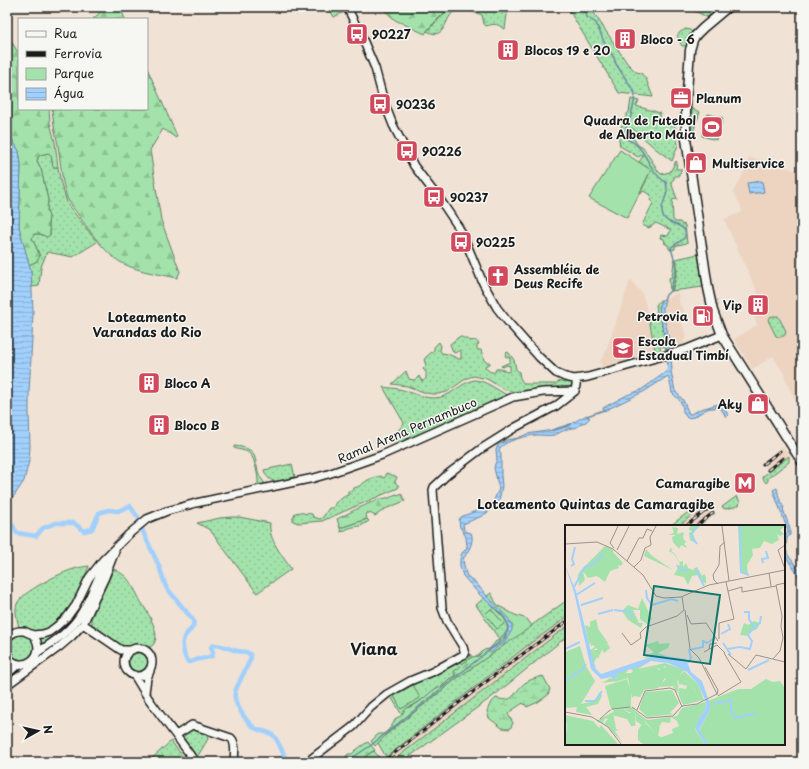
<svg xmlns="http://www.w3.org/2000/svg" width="809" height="769" viewBox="0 0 809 769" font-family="'Playpen Sans',sans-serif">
  <defs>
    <pattern id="green-dots" width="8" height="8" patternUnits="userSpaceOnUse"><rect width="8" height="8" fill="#a3e3ab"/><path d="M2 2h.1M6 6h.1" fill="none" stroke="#8cc293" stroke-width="1.8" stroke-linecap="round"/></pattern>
    <pattern id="forest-firs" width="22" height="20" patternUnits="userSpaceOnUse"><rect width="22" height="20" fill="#a3e3ab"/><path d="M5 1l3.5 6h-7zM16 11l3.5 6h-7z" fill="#8cc293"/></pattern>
    <pattern id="wetland-marsh" width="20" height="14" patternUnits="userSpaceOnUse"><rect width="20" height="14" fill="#a3e3ab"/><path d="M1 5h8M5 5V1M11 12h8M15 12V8" fill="none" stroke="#8cc293"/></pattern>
    <pattern id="water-rules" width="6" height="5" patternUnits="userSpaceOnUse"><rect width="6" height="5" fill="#a1d0fc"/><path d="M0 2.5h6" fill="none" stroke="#8ab2d7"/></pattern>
  </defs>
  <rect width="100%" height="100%" fill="#f0e2d5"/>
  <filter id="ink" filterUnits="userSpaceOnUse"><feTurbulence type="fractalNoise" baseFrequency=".025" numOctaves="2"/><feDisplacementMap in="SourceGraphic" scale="8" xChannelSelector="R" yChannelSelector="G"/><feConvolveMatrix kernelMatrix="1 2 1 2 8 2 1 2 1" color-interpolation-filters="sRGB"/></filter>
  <g filter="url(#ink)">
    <!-- built -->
    <path fill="#ecd4c1" d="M749,157L802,172V407L799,408L786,381L784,374L773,356L752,369L734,339L757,325L754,315L764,307L724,219L742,212L740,204L733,192L745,171Z
      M631,280L642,294L647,310L656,355L602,369L600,361L604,356L630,281Z
      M678,293L680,306H683L684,313L679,315L687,338L684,339L685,346L672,351L670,350L663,308L665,299Z
      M783,446L789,456L769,472L762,462Z
      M705,504L714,515L699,526H679Z
      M566,618V627L391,762H378L528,645Z"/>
    <!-- green -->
    <path fill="url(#green-dots)" stroke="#608064" d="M448,7H508L505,29C497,24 496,23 486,26L484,24L482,15C478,13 474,13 470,11C468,10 467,9 464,9C442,6 450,44 427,31L445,13Z
      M567,7H590L627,63L636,72L641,73L646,79L653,97L619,93Z
      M686,7H721L707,17Z
      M686,29L690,30L692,32L686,46H682C676,36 675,34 686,29Z
      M631,99L639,101L636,106L660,113V118C665,120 670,119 674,121L677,140L678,145L672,161L656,149L632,128L628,133L631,138L634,139L638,145L643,148L654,164L658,171L661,174L670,172L676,161L677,162L676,169H681V172L679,173V176H674V179L671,182L677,199L672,200L673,220L676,222H680L681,224L685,225L687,243L678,245L675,246V249L670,250L667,244H665L664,239L660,238L661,235L668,236L671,230L656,223L649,228L642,225L653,203L650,200L651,195L643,191L641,194H640L651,170L639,162L643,156L642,155L638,157L630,152L620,146L618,134L627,114L629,112Z
      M692,109L700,112L692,135L691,129Z
      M48,153L51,154L53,167H58L61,184L68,205L97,242L73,257L47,252L41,267L39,286L32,287L31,271L29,265L37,261L38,251L35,245L32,238L34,234H40L43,235H50V231L48,224L49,217L47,211L48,200L41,169L37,161L38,157L40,155Z
      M698,254L703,287L672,291C675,281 679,270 676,259Z
      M660,300H662C655,309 666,337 667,349L666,353L665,346L660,347L661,354L656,355L648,314L657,313L656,305Z
      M773,316H778L786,331L785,335C782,337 779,338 776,336L768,320L770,317Z
      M460,336C463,338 466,339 469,340C474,342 475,338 479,344L477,345V349L478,350H481L484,360L486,362H489L490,363V364L486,365L485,367C487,370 491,373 495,372L496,369H501L507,372L510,371V366L507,365L503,367L501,366L510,362V358L505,356L507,352L509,353L514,360L516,369L519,372L520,378L524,384H556C560,379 570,380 576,380L570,387L515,392L505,390L487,379L474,376L467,378L447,392L438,394H432L426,393L407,386L392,384L406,371L409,379L414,380L416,379L419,376L421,380L423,381C427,379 426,376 426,372L423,369L425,367L426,365L424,360L426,357L432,352L434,350V347L439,342L441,346L440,351L442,353L448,354L459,359H461V352L460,350L455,353L453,352L450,344Z
      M474,380C485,380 497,390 507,395L400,443L394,436L404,423L383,387C389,388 394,388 399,389C413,392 427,401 441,397C453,394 461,383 474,380Z
      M234,446C260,448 253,459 260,477C262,480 264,482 266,485L258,487V486C259,480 255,458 250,454C246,450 239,450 234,448Z
      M789,456V462L768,478V481L766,483L762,477Z
      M292,464L295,477C282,480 269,487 264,470Z
      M386,473L397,477L395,482L399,486L398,488L322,521L298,523L293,521V518L295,513L300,512C304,514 307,513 312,514L313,517L320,519L323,517L329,508H333L336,502C341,500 343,496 348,495V491H352L354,488C360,487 363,483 368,480C372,478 377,477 381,476L384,478L386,476Z
      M737,496L740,502L739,505L734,507L725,509L722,507Z
      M703,501L705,504L679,526H670Z
      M232,517H239L270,523C268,540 283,556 291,569L257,593L210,530L197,523L220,518Z
      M89,566L85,576L86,577L70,611L53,627L37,633L19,628C18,621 14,611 17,604C21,592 62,572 74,569C79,567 84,567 89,566Z
      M114,569C118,571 122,574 125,576C132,583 136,592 140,600C147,612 166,639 149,648L138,646L127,648L121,646L92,624L91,619Z
      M97,572C83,604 74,628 41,645L39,638C42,638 46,638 49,637C51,636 54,633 57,631C78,618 84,592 97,572Z
      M484,598L505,619C510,630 507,632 499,639L476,605Z
      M566,601V618L528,645L386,757L378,743L388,733L460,676Z
      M566,627V637L496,694L402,762H391Z
      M9 648a13 13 0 1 1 26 0a13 13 0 1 1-26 0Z
      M469,652L472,657L459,667L455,676L449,679L442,686L414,705L407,708L402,715L390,695L410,684L453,665L466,658L469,655Z
      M129 663a10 10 0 1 1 20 0a10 10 0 1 1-20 0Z
      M192,728L205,733L207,735L208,739L196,759L181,734Z
      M171,741L187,762H148Z
      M374,751L381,760L378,762H360L370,753Z"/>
    <!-- forest -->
    <path fill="url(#forest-firs)" stroke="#608064" d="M106,7H120L125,19H93Z
      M381,7H448C442,18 431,23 425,34L395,20Z
      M7,34L19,54V109H49L50,123L55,142L58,167H53L51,155L48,153L40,155L38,157L37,161L41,169L48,200L47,211L49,217L48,224L50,231V235L47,237L40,234H34L32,238L40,256L37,261L29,265L19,227L21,164L19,151L7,131Z
      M147,68L177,136L176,138L163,129L150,150L161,220L180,272L177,278C160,274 140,272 124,264C103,254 85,223 71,205L67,198L63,183L58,145L54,126L52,109H147Z
      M401,493L405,501L385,509L375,516L370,513H367L366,516L367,519L340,528L337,519C347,514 380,496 390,498L392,496L396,494L399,495Z
      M491,593L496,603L499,606L515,615L527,619L532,626L460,676L388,733L375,746L371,741C374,739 376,735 379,734C380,734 382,734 383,734C389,731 393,724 396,718C406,715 401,712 407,708C410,707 413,706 416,704C425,699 432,688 442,686L449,679L455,676L454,672L455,670L458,669L462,664L472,657L478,656L484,650L489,649L493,645L496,641H498C500,637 505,635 507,631C512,621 491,605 484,598Z
      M368,742L375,750L370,753L360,762H340L345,758L348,754H352C356,749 363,745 368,742Z"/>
    <!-- wetland -->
    <path fill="url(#wetland-marsh)" stroke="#608064" d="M676,259C679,270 675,281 671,291H670L669,278L672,277L674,262L673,260Z
      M367,519L369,521C366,523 363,525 360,526C354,527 349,527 344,531L341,532L340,528Z
      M543,676L550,689L548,695L538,702L527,707L523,703L511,711L508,714L513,723L510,729L502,728L489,718L487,711L490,704L496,698C515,704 513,692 525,683C530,679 537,678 543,676Z"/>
    <!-- pitch -->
    <path fill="#a3e3ab" stroke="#608064" d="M328,7H344L346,11L334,17Z
      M708,114L723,118L716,140L702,136Z
      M620,150L651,170L627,218L589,198Z
      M491,609L504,624L497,629L485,614Z
      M413,685L420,698L401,709L394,696Z"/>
    <!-- water -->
    <path fill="url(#water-rules)" stroke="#6c88a2" d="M7,131L19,151L21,164L19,227L31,271L33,310L32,339L29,393V413L30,447L29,461L24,481L14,496L7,500Z
      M762,181L764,192L749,194L747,183Z
      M665,299L663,308V313L670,342V350L672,351L666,353C669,339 656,313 660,303C661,300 662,300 665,299Z
      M671,358L672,369L671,371L675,391L683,400L689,414H691L701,409L718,404L726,411L728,415L726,417L722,410L716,406L715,408H710L705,410L694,417L687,418L683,412C683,402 679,400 672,393L671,387L668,376L645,391L604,411L603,408L627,395L641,390L666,372L668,368L667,360Z
      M587,415L590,418L586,422L582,423C574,431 574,426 565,430C562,431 558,434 554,435C549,436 543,435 538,435C529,435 502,441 499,450L501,454V475L502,486L499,501L491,510L482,516L463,524L464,530L466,532L471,533C475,541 468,552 463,559L465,571L467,576L476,583L487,596L508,618L512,626V630L504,644L500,645L492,652H487L504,641L508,631V623L503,615L480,595L463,576L460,566V559L462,553L466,549L467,546L466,537L460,527L459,521L460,518L463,516L484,508L493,502L499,489L494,468L495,464L497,460L496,450L498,445L507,440L518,438L527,434L560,429L570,425L572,423Z
      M777,488C778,495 780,502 784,508L783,509L790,529V535L787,538L786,549L788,555L802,574V581L784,554V540L788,531L773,490Z"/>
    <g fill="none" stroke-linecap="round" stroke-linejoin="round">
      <!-- stream -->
      <path stroke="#6c88a2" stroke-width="1.5" d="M586,7L585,11L587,17L596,23L605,44L609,50L614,58L616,64L635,93L634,103L631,116L627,126L626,127L625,135L628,140C645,144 649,174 666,182C670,196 661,201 662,212C663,225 682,223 685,231C688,241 675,242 671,248L675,262L676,270L670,291L666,295L664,299
        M587,416L604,410
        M552,430L571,424
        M346,762L370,746L503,639L506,635"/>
      <!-- canal -->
      <path stroke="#a1d0fc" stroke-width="4.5" d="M7,516L17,533L36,536L43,528L56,523H74L84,531L92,529L99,513L108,510L118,511L130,506L139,519L143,532L159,566L166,587L193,620C196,631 185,630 183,641C182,645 183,649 184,653C187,666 190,662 199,659C203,658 208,658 212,656L213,652L211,647L214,645C223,645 229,649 237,651C241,652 245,651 248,653C251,654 250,655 251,658L236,689C235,692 234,694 235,698C236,706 248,724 255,728C261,732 268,731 273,735C280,742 282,754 288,762"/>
      <!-- secondary casing -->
      <g stroke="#1c1c1c" stroke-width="10">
        <path id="secondary" d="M347,7L364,42L375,68L384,102L393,125L414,166L443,204L459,228L468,247L483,283L497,308L508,322L539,357L556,373L565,377L574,379L588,377L663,356L687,349L722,335
          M83,624L121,650H132
          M7,639L10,635L15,632L19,631H24L33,635L43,634L49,632L57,626L68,616L76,605L89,578L103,560L129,534L147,519L167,511L196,503L271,487L314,478L328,474L382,455L513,397L543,392L575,391
          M124 662a14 14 0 1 1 28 0a14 14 0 1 1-28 0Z
          M38,652C55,641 72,630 82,612C91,597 96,579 106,564
          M7,656C22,676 49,655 33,635
          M7,674L15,667L22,665
          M134,675C140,684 145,694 151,702C165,722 181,741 195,762
          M7,685L58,648L72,636L83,624L105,577L115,551
          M145,692L147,678L150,671
          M176,735L192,725L231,738C237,744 234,754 234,762
          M307,762L354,726L371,707L387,694L410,681L432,672L463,655L465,654L463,647L447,621L442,608L433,490L434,487L448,474L481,449L516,427L556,406L565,399L575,391L577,379"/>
      </g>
      <!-- primary casing -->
      <g stroke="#1c1c1c" stroke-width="11">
        <path id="primary" d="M728,7L703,28L696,35L693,40L690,50L686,105V139L708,288L713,311L722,335L802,462"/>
      </g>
      <!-- secondary -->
      <use href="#secondary" stroke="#f6f6f2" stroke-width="7"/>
      <!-- primary -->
      <use href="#primary" stroke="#f6f6f2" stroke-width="8"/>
      <!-- rail casing -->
      <g stroke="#1c1c1c" stroke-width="3">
        <path id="rail" d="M763,464L780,451
          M768,470L783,458
          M686,526L709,508
          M696,526L713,513
          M383,762L505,667L566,622"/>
      </g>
      <!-- rail -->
      <use href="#rail" stroke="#f6f6f2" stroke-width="1.5" stroke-dasharray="4.5" stroke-linecap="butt"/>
    </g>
  </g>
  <!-- icons -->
  <defs>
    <g id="bus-square" transform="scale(1.15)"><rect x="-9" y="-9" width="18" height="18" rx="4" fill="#d1495b" stroke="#f6f6f2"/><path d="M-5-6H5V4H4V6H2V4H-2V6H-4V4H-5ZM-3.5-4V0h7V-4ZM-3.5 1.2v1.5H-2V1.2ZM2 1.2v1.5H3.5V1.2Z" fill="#fff"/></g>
    <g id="building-square" transform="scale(1.15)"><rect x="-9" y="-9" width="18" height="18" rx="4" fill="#d1495b" stroke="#f6f6f2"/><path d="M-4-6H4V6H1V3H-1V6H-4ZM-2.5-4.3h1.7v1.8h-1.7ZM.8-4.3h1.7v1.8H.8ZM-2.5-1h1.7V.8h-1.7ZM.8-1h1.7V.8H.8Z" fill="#fff"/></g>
    <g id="office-square" transform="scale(1.15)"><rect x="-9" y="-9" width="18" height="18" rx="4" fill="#d1495b" stroke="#f6f6f2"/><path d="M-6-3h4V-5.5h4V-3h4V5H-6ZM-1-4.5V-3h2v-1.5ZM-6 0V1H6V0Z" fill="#fff"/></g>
    <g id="stadium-square" transform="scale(1.15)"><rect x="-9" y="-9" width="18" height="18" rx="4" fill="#d1495b" stroke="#f6f6f2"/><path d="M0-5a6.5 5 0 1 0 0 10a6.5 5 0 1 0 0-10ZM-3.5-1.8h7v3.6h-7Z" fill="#fff"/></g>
    <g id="shop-square" transform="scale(1.15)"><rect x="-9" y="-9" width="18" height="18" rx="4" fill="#d1495b" stroke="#f6f6f2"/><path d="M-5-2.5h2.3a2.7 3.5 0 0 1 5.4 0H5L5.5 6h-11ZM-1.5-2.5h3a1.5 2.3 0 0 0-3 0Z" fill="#fff"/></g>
    <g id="church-square" transform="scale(1.15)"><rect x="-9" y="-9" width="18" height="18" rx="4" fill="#d1495b" stroke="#f6f6f2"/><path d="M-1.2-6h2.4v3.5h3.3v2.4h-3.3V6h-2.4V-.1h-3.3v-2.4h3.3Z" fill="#fff"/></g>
    <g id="fuel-square" transform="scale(1.15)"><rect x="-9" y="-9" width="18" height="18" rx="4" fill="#d1495b" stroke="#f6f6f2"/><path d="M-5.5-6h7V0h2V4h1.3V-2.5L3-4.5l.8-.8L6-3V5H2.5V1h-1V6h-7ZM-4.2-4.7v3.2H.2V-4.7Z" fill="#fff"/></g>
    <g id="school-square" transform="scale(1.15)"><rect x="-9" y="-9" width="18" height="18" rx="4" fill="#d1495b" stroke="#f6f6f2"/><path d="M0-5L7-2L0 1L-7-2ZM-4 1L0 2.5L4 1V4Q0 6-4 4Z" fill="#fff"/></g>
    <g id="metro-square" transform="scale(1.15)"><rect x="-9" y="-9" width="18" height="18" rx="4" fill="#d1495b" stroke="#f6f6f2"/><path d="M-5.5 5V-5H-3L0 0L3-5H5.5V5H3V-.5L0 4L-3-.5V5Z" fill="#fff"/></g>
  </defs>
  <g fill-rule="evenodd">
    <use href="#bus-square" x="357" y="34"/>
    <use href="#building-square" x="625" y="39"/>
    <use href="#building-square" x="508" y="50"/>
    <use href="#office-square" x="681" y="98"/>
    <use href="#bus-square" x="380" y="104"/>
    <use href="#stadium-square" x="712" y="127"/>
    <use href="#bus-square" x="407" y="151"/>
    <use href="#shop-square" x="696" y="163"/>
    <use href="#bus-square" x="434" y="197"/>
    <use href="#bus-square" x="461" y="242"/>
    <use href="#church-square" x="498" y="276"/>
    <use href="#building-square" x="758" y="305"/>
    <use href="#fuel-square" x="703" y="316"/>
    <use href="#school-square" x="623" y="348"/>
    <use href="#building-square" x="149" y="383"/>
    <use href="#shop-square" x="758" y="404"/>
    <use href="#building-square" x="159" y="425"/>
    <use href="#metro-square" x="745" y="483"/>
  </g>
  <g text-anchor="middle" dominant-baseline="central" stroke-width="3" stroke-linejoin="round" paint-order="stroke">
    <!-- poi labels -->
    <g font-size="12" font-weight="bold" fill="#1c1c1c" stroke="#f6f6f2" text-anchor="start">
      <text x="372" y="34">90227</text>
      <text x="640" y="39">Bloco - 6</text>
      <text x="524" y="50">Blocos 19 e 20</text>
      <text x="696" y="98">Planum</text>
      <text x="396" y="104">90236</text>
      <text x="696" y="120" text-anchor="end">Quadra de Futebol<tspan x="696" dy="14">de Alberto Maia</tspan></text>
      <text x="422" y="151">90226</text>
      <text x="712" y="163">Multiservice</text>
      <text x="450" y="197">90237</text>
      <text x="476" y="242">90225</text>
      <text x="514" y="269">Assembléia de<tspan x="514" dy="14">Deus Recife</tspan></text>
      <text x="742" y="305" text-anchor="end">Vip</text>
      <text x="688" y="316" text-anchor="end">Petrovia</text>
      <text x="638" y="341">Escola<tspan x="638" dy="14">Estadual Timbí</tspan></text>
      <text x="164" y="383">Bloco A</text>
      <text x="742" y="404" text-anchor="end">Aky</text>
      <text x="174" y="425">Bloco B</text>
      <text x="730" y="483" text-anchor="end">Camaragibe</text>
    </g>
    <!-- street labels -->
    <g font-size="12" fill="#1c1c1c" stroke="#f6f6f2">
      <text transform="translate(407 430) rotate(-23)">Ramal Arena Pernambuco</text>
    </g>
    <!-- neighbourhood labels -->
    <g font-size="13" font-weight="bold" fill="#1c1c1c" stroke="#f6f6f2">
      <text x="147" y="316">Loteamento<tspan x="147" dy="15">Varandas do Rio</tspan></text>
      <text x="596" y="503">Loteamento Quintas de Camaragibe</text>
    </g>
    <!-- district labels -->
    <g font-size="16" font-weight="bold" fill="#1c1c1c" stroke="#f6f6f2">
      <text x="374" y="648">Viana</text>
    </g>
  </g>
  <!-- overview -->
  <g transform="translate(565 525)">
    <rect width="220" height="220" fill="#f0e2d5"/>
    <path d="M106,23L110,25L107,24L106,26L110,29L114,37L118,36V42L121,38L123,43L128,45L132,42L137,51L139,49L141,52V59L137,56L139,61L133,50L127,51L123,60L119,52L109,50L115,39L109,29L104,26ZM81,24L87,31L108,45L79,31ZM31,94L34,107L22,110L20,100L25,102V97ZM27,118L38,121L43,119L45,123L39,128L37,124L35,131L36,124L34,122L28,125L32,132L29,138L32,144L28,139L25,131L24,126L30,122ZM90,141H93V145L103,141L115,150L119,146L118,149L131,158L127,160L135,176L118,180L116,176L119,175L116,176L113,167L117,165L120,172L127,166L124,156L119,157L123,155L115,151V158L121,161L114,159L112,168L108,162L110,160L111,164L114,158L112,150L109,159L101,150L97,158L93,155L92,162L95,163L79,165L75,172L69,171L67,173L63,153L50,157V156ZM107,165L114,178L105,188L109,189L113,184L110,189L82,192L74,184L80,167ZM67,182L71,184L47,185L40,189L35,194L48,187L51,204L54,205L50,206L57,217L39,198L43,194L40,193L38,198L32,197L33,195L46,184ZM68,184L82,195L106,192L105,198L97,197L90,208L80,196L78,201L71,196V189L58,185Z" fill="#a3e3ab"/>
    <path d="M125,1H135L128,8L131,18L125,15L124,8L127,6L124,5ZM173,1H220L215,5L219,9L215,11L212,9L214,15L207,19L199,16L195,23L187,24L188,30L182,40L183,50L176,48L175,44ZM107,2L113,3L112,9L119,7L118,13L121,17L119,19L122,22V23L116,20L114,24L108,17L107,12L111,10H103L109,8ZM40,21L49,25L48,27L58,38L56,41L53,40L54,43L45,46L40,57L32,51L23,53L18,46L20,55L14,61L13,50L16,45ZM77,73L87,94L82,99L75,94V85H68L74,98H78L76,103L63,95L57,86L63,80L73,84ZM189,96L195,98L192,104L183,108V111L175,110L179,98L183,100ZM34,105L43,118L38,122L33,119L37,123L33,134L28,125H32V119L26,121L25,117L24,120L22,110ZM93,116L94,119L105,118L103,123L93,128L102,131L78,133L89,127L80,120ZM15,121L21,141L30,156L16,179L29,176L35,167L37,171L33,179L21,182L27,190L11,187L12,182L0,183V127ZM79,137L82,138L73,144L100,138L119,145L113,152L112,165L110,161L92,162L93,154L97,158L101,154L98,152L102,150L109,157L108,153L113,149L100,141L96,145L90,141L52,156L37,158L45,153L51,154L52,148L59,145L63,144L61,148H66L68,146L65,143ZM119,146L133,159L139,175L135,176L127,160L130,158L118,149ZM117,150L124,155L119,157L124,156L128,167L120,172L117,166H113L114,163L121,164L122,161L115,158V152ZM201,154L208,157L215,156L220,163V219H143L134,206L145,185L143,176L173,164H186ZM141,177L140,186L136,190L130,204L140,219H78L73,215V205L79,196L90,208V203L95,201L93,211L97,212L108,208L107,204L114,201L112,196L106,192L112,191L117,183ZM57,184L64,188L71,186L70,201H66L62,194L47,190L49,185ZM0,190L28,196L34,203L36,200L53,219H0L2,200Z" fill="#a3e3ab"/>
    <path d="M62,154L66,166V182L46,184L40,161Z" fill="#a3e3ab"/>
    <path d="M0,40L11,66L30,143L36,149L92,130L121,134L126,147L137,156L145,179V185L134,205L143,219H140L130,203L136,190L140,186L141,177L133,159L122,147L103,138L86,136L77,141L53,148L50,155L46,152L36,154L26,144L9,67Z" fill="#a1d0fc"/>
    <path fill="none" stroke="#a1d0fc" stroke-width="2" d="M132,1L126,10L132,19M175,1L176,47L184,50M198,38L197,34L203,33L201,26M112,40L115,45H123M6,41L9,39L7,34L10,22M130,43L139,61M9,62L20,42L28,39L38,29M81,65L82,73L87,80L107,74L113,76M11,70L30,58M16,80L38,73M49,85L66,87L67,93M33,89L48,85M189,102L195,98L196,91M156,109L165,104L163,99M158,118L166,130M0,124L15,117M162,124L175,122L185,124L187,116L183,110L189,102L184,94V87H179M123,138L126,133L124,125L138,122V116L142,118L150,113M183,145L204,135M0,156L18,144L21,139M20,176H30L37,166M149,179L166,175V186L171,193L191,188"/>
    <path fill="none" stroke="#9b938b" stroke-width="1" d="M157,1L164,56M0,19L32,17L48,24L78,50L91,71L99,73L116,72L144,60L220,45M220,20L213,25L220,44M49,23L45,18L53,1M52,25L64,1M62,36L74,13H78L82,4L87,6M69,42L76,35L80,23L86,20L85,12L91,1M204,48L206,61M153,59L149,55L148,50L154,40L155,21L160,17M163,66L177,62V67L211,61M117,72L119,85M122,90L126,99L141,98L153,116M57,108L66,120L76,113L75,108L81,102L112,91L119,85M154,114V98L169,94L161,57M144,124L145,119L152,118M139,127L152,120L160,128M163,129L181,144L191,130L220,137M208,134L215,126L218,113L216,101L217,91L211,60L220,58M140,142L153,165L152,170M153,171L176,157L159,128M67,182L82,193L108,191L117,181L132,179L152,169L134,133L125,124L120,85M47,184L65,182M72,185L80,166L105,163L110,165L117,182M0,187L27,192L43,202L56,219M35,194L45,185"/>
    <path fill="#0f766e" fill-opacity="0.15" stroke="#0f766e" stroke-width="2" d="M89,61L155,70L145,139L79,130Z"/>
    <rect width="220" height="220" fill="none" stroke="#1c1c1c" stroke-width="2"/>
  </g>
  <!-- margin -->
  <rect width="809" height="769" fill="none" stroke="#f6f6f2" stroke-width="24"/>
  <rect x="12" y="12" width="785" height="745" fill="none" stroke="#1c1c1c" stroke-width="1.5" filter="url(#ink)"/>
  <!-- legend -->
  <rect x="18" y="18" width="130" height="92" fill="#f6f6f2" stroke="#9f9f9c"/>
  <rect x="26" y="31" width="20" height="6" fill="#f6f6f2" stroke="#9f9f9c"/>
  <text x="54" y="38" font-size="12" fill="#1c1c1c">Rua</text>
  <rect x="26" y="51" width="20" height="6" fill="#1c1c1c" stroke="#9f9f9c"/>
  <text x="54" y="58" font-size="12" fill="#1c1c1c">Ferrovia</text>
  <rect x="26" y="68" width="20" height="12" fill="#a3e3ab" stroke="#9f9f9c"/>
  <text x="54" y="78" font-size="12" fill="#1c1c1c">Parque</text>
  <rect x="26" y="88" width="20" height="12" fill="url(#water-rules)" stroke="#9f9f9c"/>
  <text x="54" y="98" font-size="12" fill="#1c1c1c">Água</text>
  <!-- north arrow -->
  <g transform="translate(38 731) rotate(82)" stroke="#f6f6f2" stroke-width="3" paint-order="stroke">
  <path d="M0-3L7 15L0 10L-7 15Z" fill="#1c1c1c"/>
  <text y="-6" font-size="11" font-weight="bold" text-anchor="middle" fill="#1c1c1c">N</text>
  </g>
</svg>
